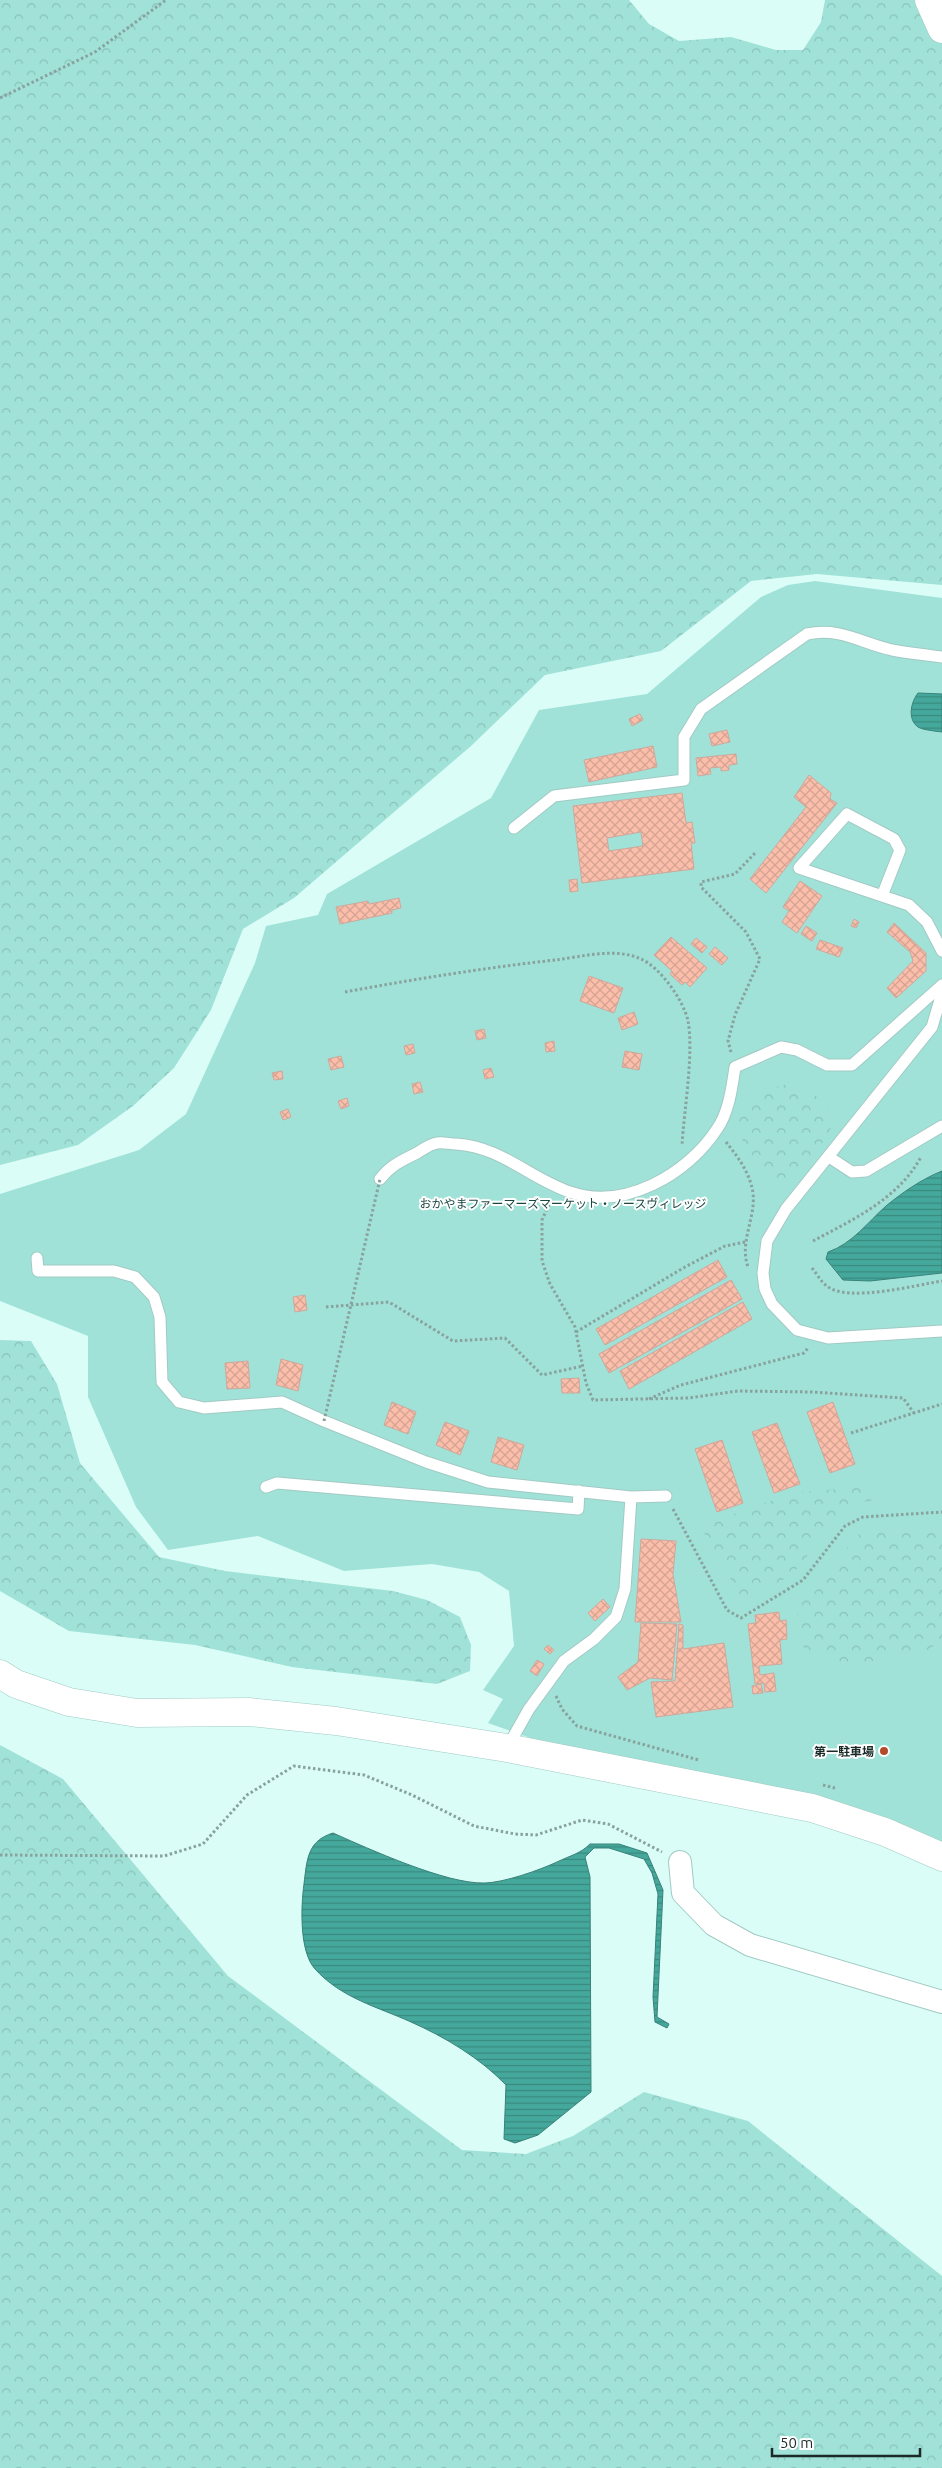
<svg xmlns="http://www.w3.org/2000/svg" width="942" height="2468" viewBox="0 0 942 2468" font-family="Ubuntu,'Noto Sans JP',sans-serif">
  <defs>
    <pattern id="forest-crowns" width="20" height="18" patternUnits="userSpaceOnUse" patternTransform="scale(1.25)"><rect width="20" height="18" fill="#a0e2d8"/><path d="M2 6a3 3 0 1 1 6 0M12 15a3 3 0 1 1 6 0" fill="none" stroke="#89c2b9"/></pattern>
    <pattern id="water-rules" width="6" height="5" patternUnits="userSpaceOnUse" patternTransform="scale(1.25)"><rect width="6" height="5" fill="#45a89c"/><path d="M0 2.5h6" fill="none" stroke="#39897f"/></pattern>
    <pattern id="building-cross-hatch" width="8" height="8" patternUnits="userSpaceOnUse" patternTransform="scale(1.25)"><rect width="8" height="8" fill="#fabeaa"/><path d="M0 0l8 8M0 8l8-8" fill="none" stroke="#d6a392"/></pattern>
  </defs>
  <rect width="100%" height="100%" fill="#dbfdf7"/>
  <!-- green -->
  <path fill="#a0e2d8" d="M815,581L942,598V1844L539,1741L488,1723L503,1699L483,1690L514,1646L509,1591L479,1572L432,1564L344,1571L258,1536L168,1550L136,1507L88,1397V1336L0,1301V1194L139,1150L186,1114L255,963L266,926L318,915L327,894L491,798L539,710L647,694L761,597L788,585Z"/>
  <!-- forest -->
  <path fill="url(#forest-crowns)" d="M0,0H629L649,24L679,41L731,37L776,50H803L821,22L825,0H942V585L817,574L751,581L661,651L545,675L471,746L294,898L243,929L211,1010L174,1068L133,1106L78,1145L0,1165Z
    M783,1085C813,1086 819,1096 834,1120C828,1139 820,1146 807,1160C801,1166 795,1176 788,1179C760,1195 741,1140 736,1121C747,1102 762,1091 783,1085Z
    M0,1340L31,1341L57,1384L80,1463L159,1557L225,1571L393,1591L427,1600L460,1617L471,1645L470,1671L437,1684L292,1667L195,1645L69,1631L0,1591Z
    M874,1486L876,1500L857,1503L838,1517L793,1574L741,1603L728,1573L700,1526L793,1493Z
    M942,1528V1641L921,1654L888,1655L856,1668L804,1650L796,1606L814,1593L857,1535L876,1531Z
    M0,1745L63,1779L228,1976L462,2150L526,2154L573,2136L644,2092L748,2121L942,2276V2468H0Z"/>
  <!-- water -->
  <path fill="url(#water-rules)" stroke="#388279" d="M918,693L942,694V732C935,731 923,730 918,727C907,719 911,702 918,693Z
    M942,1171V1273L870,1281L843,1280L826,1259L828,1252C852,1244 868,1222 886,1206C903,1192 922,1179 942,1171Z
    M333,1833C369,1849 446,1884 484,1883C503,1883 540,1870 557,1862C569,1856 580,1854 590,1844H619L647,1853L663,1890L657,2017L669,2024L667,2028L655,2022L653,1997L658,1894L652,1873L644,1859L609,1848H594L585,1857L590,1877L591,2092L538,2135L515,2143L504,2139L506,2085C480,2058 445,2037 411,2022C378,2007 341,1998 315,1969C299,1951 301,1906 304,1884C307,1860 307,1841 333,1833Z"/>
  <!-- building -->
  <path fill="url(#building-cross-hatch)" stroke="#cca99d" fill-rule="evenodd" d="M640,714L643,720L632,726L629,719Z
    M727,730L730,742L712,746L709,734Z
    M653,746L657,767L589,782L584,760Z
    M736,754L737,764L729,765V770L721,771V767L710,768L711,774L698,776L696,758Z
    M809,775L831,793L830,799L837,803L766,893L750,879L806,807L794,797Z
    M682,793L686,823L692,822L695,843H691L694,869L582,883L573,806ZM641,832L643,846L609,851L607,838Z
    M577,879L578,891L570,892L569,880Z
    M800,881L822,896L797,933L782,922L789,911L783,907Z
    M399,898L401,908L392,910V913L340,924L336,907L368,901L369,904Z
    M854,919L859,922L856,928L851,926Z
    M894,923L926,953V971L896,998L887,988L913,961L910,952L887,932Z
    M806,926L817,933L812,941L801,934Z
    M671,937L707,968L690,987L685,982L682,985L670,974L672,971L654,955Z
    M696,938L707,947L702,953L691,944Z
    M820,940L843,948L839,957L816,949Z
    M715,947L728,958L722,965L709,954Z
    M589,976L623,988L614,1013L580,1001Z
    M634,1012L638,1024L622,1030L618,1018Z
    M484,1029L486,1038L477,1040L475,1031Z
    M554,1041L555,1051L546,1052L545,1043Z
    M413,1044L415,1053L406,1055L404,1046Z
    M625,1051L642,1054L639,1070L622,1067Z
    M341,1056L344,1067L331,1070L328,1059Z
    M491,1068L494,1077L485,1079L483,1070Z
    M282,1071L283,1079L274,1080L272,1073Z
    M420,1082L423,1092L414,1094L412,1084Z
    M347,1098L349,1106L341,1109L338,1101Z
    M288,1109L291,1117L283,1120L280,1112Z
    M718,1260L727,1277L605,1345L596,1329Z
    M731,1280L742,1299L609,1373L599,1354Z
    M305,1295L307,1310L295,1312L293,1297Z
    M743,1302L752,1319L629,1389L620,1371Z
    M281,1359L303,1365L298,1391L276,1385Z
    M248,1361L250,1388L227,1389L225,1363Z
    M579,1378L580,1393H562L561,1379Z
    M392,1402L416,1412L408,1434L384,1425Z
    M833,1402L855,1464L830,1473L807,1412Z
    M445,1422L469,1431L460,1455L436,1445Z
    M777,1423L800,1484L774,1493L752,1432Z
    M498,1437L524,1445L517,1470L491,1462Z
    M722,1440L743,1503L717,1512L695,1449Z
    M641,1539L676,1541L673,1574L681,1622H635Z
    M603,1599L610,1607L595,1621L588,1613Z
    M779,1612L780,1621L786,1620L787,1639L780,1640L782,1664L759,1666L760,1675L774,1673L776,1691L765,1692L764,1683L755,1684L748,1624L756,1623L755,1615Z
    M641,1623L677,1624L672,1680L650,1678L627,1690L618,1677L638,1662Z
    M679,1624L683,1625V1649L724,1643L733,1707L656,1717L651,1682L675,1681Z
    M548,1645L554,1650L550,1654L544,1649Z
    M537,1660L544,1664L537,1676L530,1671Z
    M761,1684L763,1693L753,1694L752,1686Z"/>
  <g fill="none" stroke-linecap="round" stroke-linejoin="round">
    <!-- lane casing -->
    <g stroke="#a1cac4" stroke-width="13">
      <path id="lane" d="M514,828L554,796L684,780V737L701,709L807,634C840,627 861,643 892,650C909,653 926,655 942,657
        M882,896L900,850L894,839L847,814L799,868L909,905L927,922L942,951
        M942,993L932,1027L786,1209L767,1241L763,1273L765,1289L772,1304L797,1330L828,1338L942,1331
        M829,1157L852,1172L866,1171L942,1126
        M380,1179C391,1165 401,1161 417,1153C422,1150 430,1144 437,1143C443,1142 450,1144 456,1144C502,1147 529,1178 570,1192C624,1211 688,1174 717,1129C729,1112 732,1087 735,1067L781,1047L797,1050L827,1065H852L942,985
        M37,1258L38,1271H114L135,1277L154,1297L160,1317L162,1382L179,1402L204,1408L282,1402L324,1421L426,1462L488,1482L631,1497L666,1496
        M266,1487L277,1483L578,1509L579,1491
        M507,1748L529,1709L564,1661L594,1639L616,1617L625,1589L631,1497"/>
    </g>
    <!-- street casing -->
    <g stroke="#a1cac4" stroke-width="24">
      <path id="street" d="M680,1862L683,1893L714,1925L750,1945L942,2002"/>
    </g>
    <!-- secondary casing -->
    <g stroke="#a1cac4" stroke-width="29">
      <path id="secondary" d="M929,0L942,29
        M0,1674L16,1684L69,1702L137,1713L249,1712L336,1721L507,1748L812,1808L885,1832L942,1857"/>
    </g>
    <!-- path -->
    <path stroke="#88a29e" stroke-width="3" stroke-dasharray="2.5 2.5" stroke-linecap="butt" d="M0,98L95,52L166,0
      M345,992C415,979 484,968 555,960C581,957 615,947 641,959C660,967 684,1001 688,1021C694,1053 684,1111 682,1145
      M731,1052L728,1041L735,1015L760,959L746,932L701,887V882L735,874L756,852
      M726,1142C738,1157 750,1173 753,1193C756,1218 739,1242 748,1267
      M551,1200L542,1220V1261L550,1284L575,1327L586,1383L593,1400L688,1398L738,1391L812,1392L903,1398L914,1413
      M813,1241C854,1219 898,1199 921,1157
      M812,1268C817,1274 821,1282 827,1286C847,1303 916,1285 942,1281
      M326,1307L389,1302L453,1341L505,1338L542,1375L583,1366
      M576,1332L685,1267L725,1246L745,1242
      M649,1399L681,1385L804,1353L808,1348
      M851,1433L942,1404
      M673,1509L727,1610L741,1618L803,1580L845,1526L863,1517L942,1512
      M556,1696L562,1709L577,1726L699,1760
      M823,1785L835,1788
      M0,1855L164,1856L203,1844L247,1795L294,1766L364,1775L412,1795L474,1826L515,1834L536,1835L582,1820L608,1824L662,1852"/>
    <!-- lane -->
    <use href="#lane" stroke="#fff" stroke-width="11"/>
    <!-- street -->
    <use href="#street" stroke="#fff" stroke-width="22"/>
    <!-- secondary -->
    <use href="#secondary" stroke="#fff" stroke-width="28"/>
    <!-- path-bridge -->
    <path stroke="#88a29e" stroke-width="3" stroke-dasharray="2.5 2.5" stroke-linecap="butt" d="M324,1421L380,1179"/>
  </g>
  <!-- markers -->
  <circle fill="#b34b29" stroke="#fff" stroke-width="2" cx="884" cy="1751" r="5"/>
  <g text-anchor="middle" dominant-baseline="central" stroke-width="4" stroke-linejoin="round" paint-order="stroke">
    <!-- park labels -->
    <g font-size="12" fill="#1b4741" stroke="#fff">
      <text x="563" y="1203">おかやまファーマーズマーケット・ノースヴィレッジ</text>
    </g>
    <!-- poi labels -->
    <g font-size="12" font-weight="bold" fill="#192a27" stroke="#fff" text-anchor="end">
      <text x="874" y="1751">第一駐車場</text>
    </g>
  </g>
  <!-- scale -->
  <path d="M772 2448v8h148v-8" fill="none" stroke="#192a27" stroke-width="2.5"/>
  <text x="780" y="2448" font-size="15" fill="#192a27" stroke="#ffffff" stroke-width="4" paint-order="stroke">50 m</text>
</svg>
